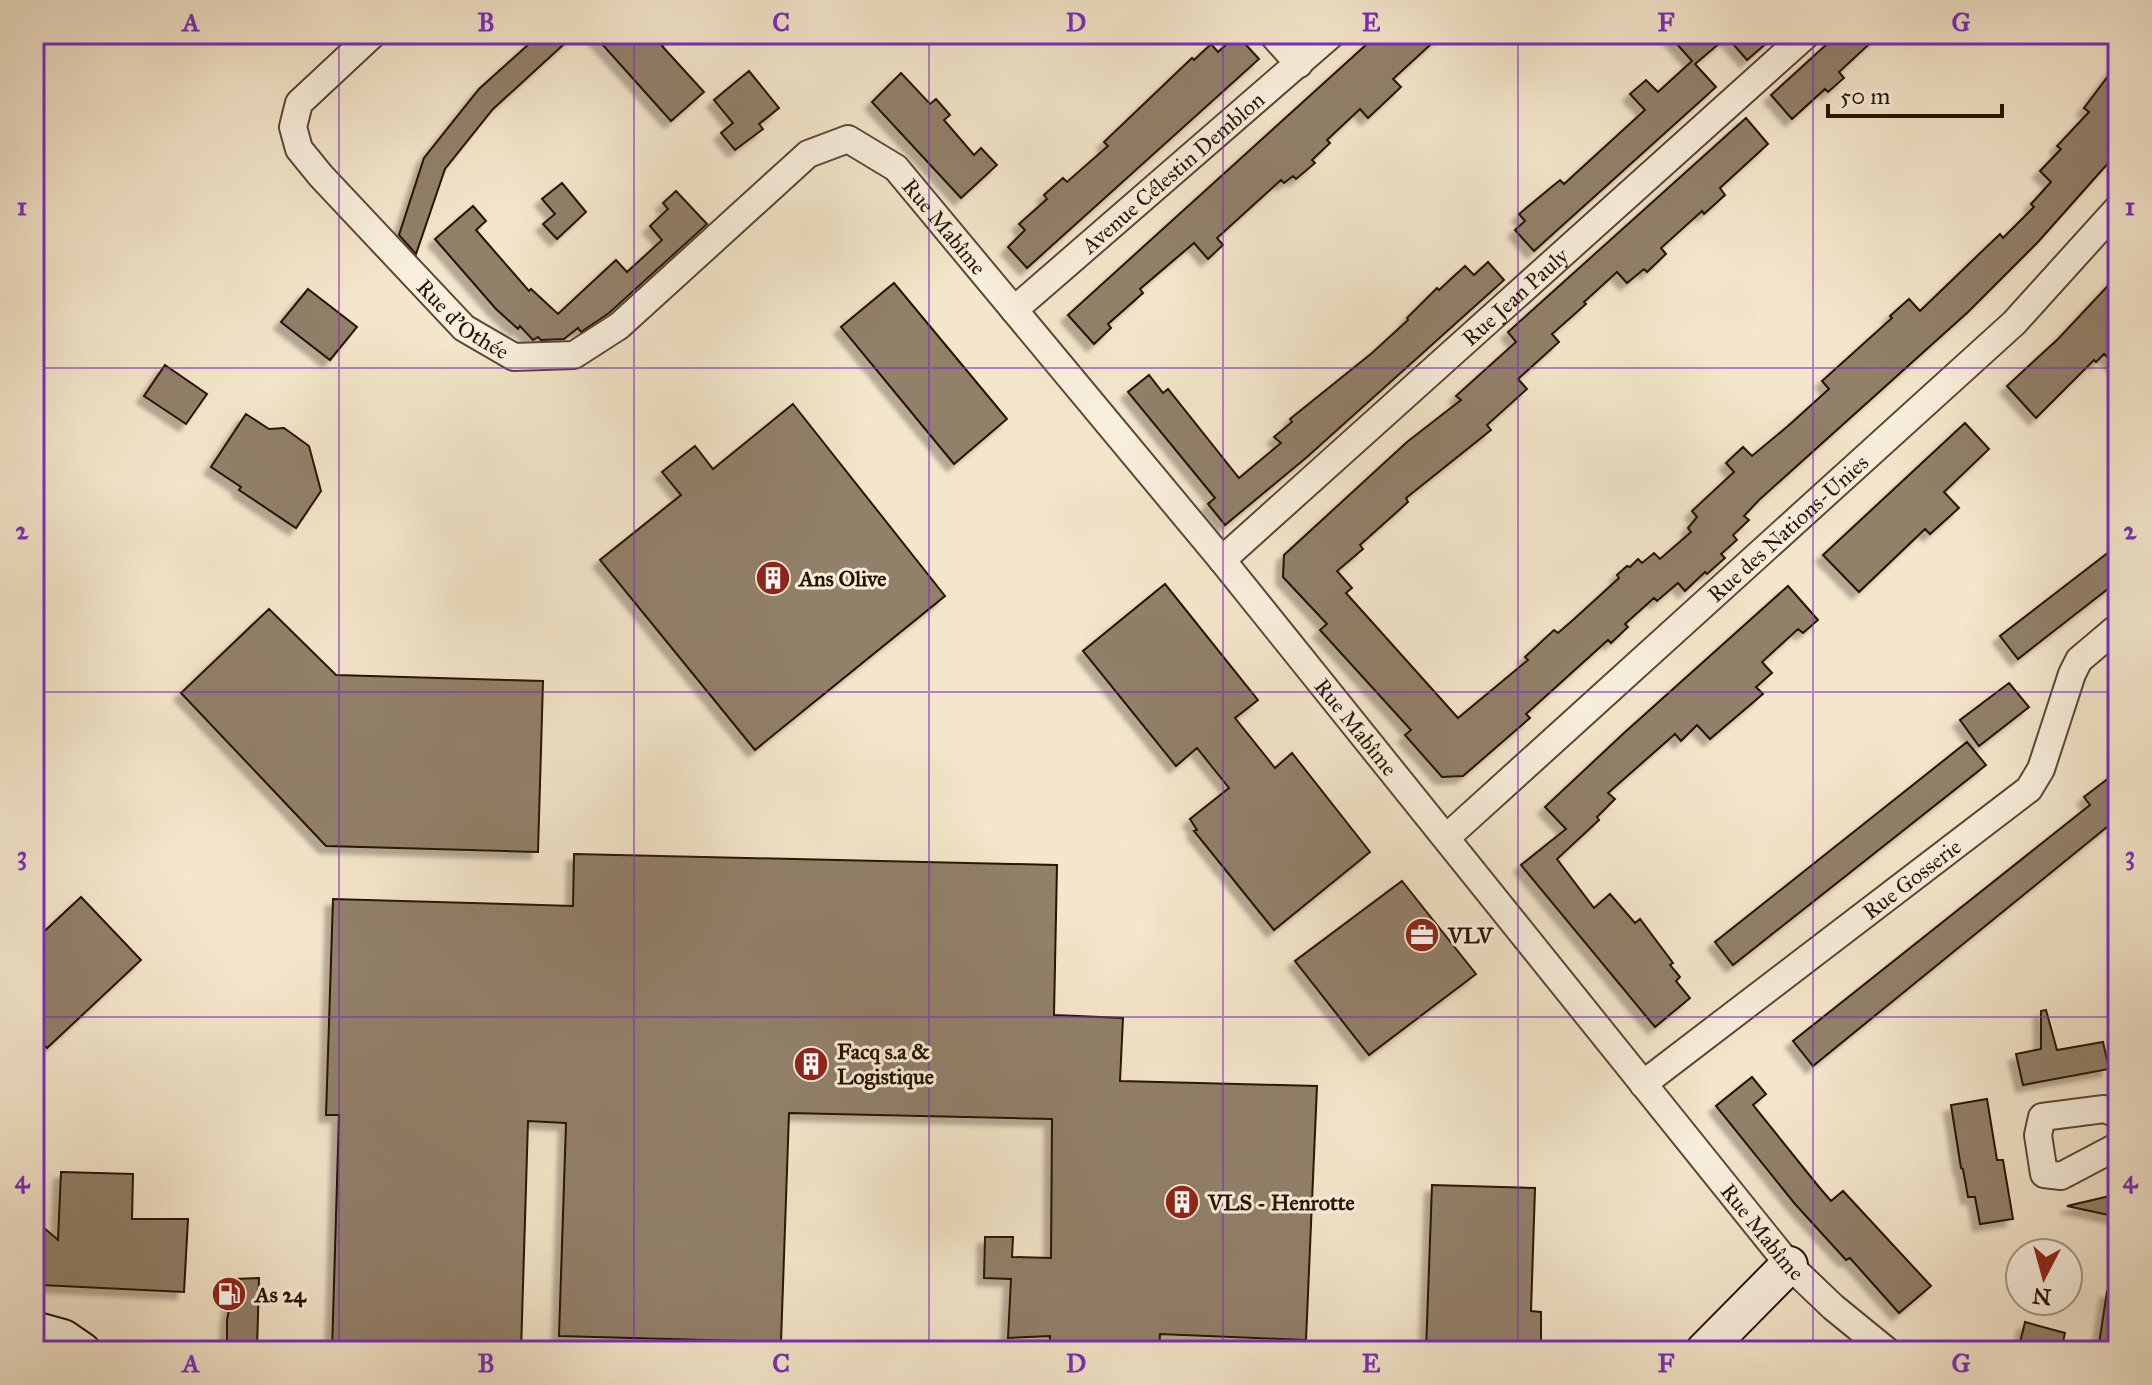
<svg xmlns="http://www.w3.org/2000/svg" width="2152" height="1385" viewBox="0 0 2152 1385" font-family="'IM FELL Great Primer',serif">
  <defs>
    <filter id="shadow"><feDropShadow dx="-7" dy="7" stdDeviation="2" flood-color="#0004"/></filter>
  </defs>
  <rect width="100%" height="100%" fill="#f4e6cb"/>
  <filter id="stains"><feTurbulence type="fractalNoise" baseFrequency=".0025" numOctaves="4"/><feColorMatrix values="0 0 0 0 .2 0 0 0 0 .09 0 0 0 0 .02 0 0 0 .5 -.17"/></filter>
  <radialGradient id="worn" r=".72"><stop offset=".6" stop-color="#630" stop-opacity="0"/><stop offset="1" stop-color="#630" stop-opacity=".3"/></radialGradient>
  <!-- building -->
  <path fill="#92806a" stroke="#281201" stroke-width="2" filter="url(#shadow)" d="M540,34H575L493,109L445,169L416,254L399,235L424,158L479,89Z
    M593,34H675L662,46L704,92L671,121Z
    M1378,34H1442L1393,79L1401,87L1368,118L1360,109L1327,140L1330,143L1312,160L1315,163L1296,179L1293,176L1284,183L1281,180L1217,238L1223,245L1208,259L1194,243L1140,289L1143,293L1108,324L1111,328L1094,344L1068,315Z
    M1668,34H1777L1747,60L1727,37L1695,64L1716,87L1534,251L1515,230L1525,221L1519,214L1560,180L1564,184L1645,110L1630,94L1646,80L1658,92L1692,61Z
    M1838,34H1880L1839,72L1844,78L1828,92L1825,89L1792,119L1771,95Z
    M1237,35L1259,59L1027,268L1008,247L1025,230L1019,224L1047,199L1044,195L1063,178L1067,182L1108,146L1104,142L1192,58L1194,60L1211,44L1218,52Z
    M2118,63V152L2038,242L1968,312L1759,500L1744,516L1749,520L1733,535L1737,540L1721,554L1725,558L1707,574L1705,572L1685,591L1678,583L1657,601L1654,598L1625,624L1628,627L1611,643L1608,640L1526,714L1530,718L1463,776L1442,777L1405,735L1411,730L1320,630L1327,624L1283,577L1284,555L1407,442L1461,400L1456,396L1516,342L1508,332L1746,118L1768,144L1720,188L1725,195L1704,214L1702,211L1661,248L1666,254L1647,272L1644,269L1627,283L1617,272L1584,302L1586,304L1552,334L1559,342L1518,379L1527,389L1487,425L1491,430L1406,498L1408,502L1360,545L1363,549L1337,571L1352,588L1346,593L1458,718L1528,660L1525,657L1554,630L1558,633L1573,620L1619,578L1617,575L1627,566L1630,567L1638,559L1642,563L1654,553L1660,559L1691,532L1688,528L1697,517L1692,511L1734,472L1726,463L1743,447L1752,456L1788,426L1829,389L1822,381L1892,318L1890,316L1909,299L1920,311L2000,234L2003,238L2034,207L2031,204L2051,182L2040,171L2061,149L2057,146L2089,112L2084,108Z
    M749,71L779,108L759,124L763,129L735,150L721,133L733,123L714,100Z
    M901,73L930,104L936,99L950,115L944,120L974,155L981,148L997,165L961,198L872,102Z
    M562,183L586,212L557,239L543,224L555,214L542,199Z
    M676,191L707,224L609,313L581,332L578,328L564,339L541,340L538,337L533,340L520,326L518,329L496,309L435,239L473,206L486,221L476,230L529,291L531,289L558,314L616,260L627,272L662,240L650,226L668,209L663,203Z
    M1488,262L1504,280L1307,457L1225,525L1208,504L1215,498L1128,392L1149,375L1163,393L1168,389L1239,478L1281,443L1274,437L1292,422L1290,419L1372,353L1408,320L1407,318L1437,288L1439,290L1465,266L1474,275Z
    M2118,275V367L2104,354L2096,362L2094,360L2036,418L2007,386L2058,339Z
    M894,283L1007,419L954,464L841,327Z
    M308,289L357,327L330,360L281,322Z
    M165,365L207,394L186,424L144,396Z
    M793,404L945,596L755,750L600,560L681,495L662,472L695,446L713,469Z
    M246,414L269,429L284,428L309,446L321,491L296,528L239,490L241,487L211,467Z
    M1965,423L1989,449L1944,492L1959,508L1930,534L1925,529L1859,592L1823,555Z
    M2118,545V581L2018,659L2000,636Z
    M1165,584L1258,700L1235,718L1275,768L1292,753L1370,852L1274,930L1194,831L1197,830L1190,819L1229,788L1197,748L1176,766L1083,651Z
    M1788,586L1818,620L1803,633L1798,629L1762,662L1772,673L1756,687L1763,694L1710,739L1697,725L1681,741L1675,734L1608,793L1615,799L1597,817L1599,820L1557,859L1594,908L1610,894L1635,923L1640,919L1673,963L1670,965L1680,977L1676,981L1690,998L1655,1027L1521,865L1566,829L1545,807L1624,733Z
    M269,609L336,675L543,681L538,852L326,846L181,693Z
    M2009,683L2029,707L1979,746L1960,720Z
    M1967,742L1986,765L1733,965L1715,942Z
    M2118,771V818L1813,1066L1793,1041L2090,805L2084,797Z
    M574,854L1057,865L1054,1015L1123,1018L1120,1081L1317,1086L1306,1340L1160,1334L1159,1351H1050V1336L1008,1338L1011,1279L984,1278L985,1237H1013L1012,1257L1051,1258L1052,1119L789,1113L781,1342L559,1336L566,1123L528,1121L521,1351H332L339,1115H326L333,899L573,906Z
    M1402,881L1476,974L1369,1055L1295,961Z
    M81,897L141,960L47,1048L34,1035V941Z
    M2046,1010L2057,1050L2103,1042L2109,1069L2023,1085L2016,1054L2041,1049V1011Z
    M1752,1077L1766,1094L1753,1105L1819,1187L1831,1201L1843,1191L1931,1286L1899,1313L1850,1258L1846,1260L1795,1204L1716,1106Z
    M1987,1099L1997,1160H2003L2013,1219L1980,1224L1975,1197H1968L1963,1169L1961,1168L1951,1105Z
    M61,1172L133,1174L132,1219H188L184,1292L41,1285L34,1280V1261L40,1255L34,1246V1235L43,1227L58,1240Z
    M1432,1185L1535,1188L1531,1311L1541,1312V1351H1426Z
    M2118,1194V1217L2067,1206Z
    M259,1278L257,1351H227V1320L235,1279Z
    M2107,1291L2118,1292V1351H2098Z
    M2025,1322L2065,1333L2061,1351H2018Z"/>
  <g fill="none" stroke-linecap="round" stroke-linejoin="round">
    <!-- street casing -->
    <g stroke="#5b4734" stroke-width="30">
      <g id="street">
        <path id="s1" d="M373,34L299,103L293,127L299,149L321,176L464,328L514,357L574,355L619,326L808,154L848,139L896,168L1222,560L1789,1265L1833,1307L1887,1351"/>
        <path d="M1272,34L1299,64"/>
        <path id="s2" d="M1014,310L1332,34"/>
        <path id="s3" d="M1222,560L1807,34"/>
        <path id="s4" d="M1447,837L2014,323L2118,208"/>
        <path id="s5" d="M1643,1084L2029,789L2041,769L2072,674L2079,660L2118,627"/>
        <path d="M2118,1114L2104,1109L2042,1117L2038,1135L2044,1174L2061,1176L2118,1146"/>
      </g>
    </g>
    <!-- secondary casing -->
    <g stroke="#281201" stroke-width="40">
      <path id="secondary" d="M34,1330L63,1338L82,1351
        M1704,1351L1789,1265"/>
    </g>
    <!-- street -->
    <use href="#street" stroke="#f8efdd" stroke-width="26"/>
    <!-- secondary -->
    <use href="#secondary" stroke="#f8efdd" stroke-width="36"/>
  </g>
  <!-- grid -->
  <path fill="none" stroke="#7b2cbf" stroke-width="2" stroke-opacity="0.55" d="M339,34V1351M634,34V1351M929,34V1351M1223,34V1351M1518,34V1351M1813,34V1351M34,368H2118M34,692H2118M34,1017H2118"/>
  <!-- icons -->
  <defs>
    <g id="building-disc" transform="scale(1.8)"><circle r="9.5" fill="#8f2418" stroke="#f8efdd"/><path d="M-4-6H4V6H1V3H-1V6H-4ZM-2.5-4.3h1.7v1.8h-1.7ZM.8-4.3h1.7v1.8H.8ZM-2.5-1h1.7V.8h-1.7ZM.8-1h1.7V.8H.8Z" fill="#fff"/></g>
    <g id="office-disc" transform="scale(1.8)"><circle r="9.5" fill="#8f2418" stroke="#f8efdd"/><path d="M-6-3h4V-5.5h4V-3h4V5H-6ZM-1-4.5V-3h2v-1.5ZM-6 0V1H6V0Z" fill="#fff"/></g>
    <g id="fuel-disc" transform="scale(1.8)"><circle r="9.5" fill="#8f2418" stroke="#f8efdd"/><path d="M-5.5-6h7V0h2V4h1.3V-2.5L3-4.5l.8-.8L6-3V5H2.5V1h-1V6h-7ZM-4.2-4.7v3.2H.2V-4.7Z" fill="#fff"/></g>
  </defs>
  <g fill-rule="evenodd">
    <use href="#building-disc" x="773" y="578"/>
    <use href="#office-disc" x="1422" y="935"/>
    <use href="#building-disc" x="811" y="1064"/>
    <use href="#building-disc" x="1182" y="1202"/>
    <use href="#fuel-disc" x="229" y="1294"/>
  </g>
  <g text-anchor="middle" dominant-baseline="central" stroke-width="6" stroke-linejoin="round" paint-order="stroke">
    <!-- street labels -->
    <g font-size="22" fill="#281201" stroke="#f8efdd">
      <text stroke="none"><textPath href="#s2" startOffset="210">Avenue Célestin Demblon</textPath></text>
      <text stroke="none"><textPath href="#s1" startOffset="994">Rue Mabîme</textPath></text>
      <text stroke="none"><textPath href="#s3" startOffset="394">Rue Jean Pauly</textPath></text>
      <text stroke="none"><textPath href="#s1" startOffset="386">Rue d'Othée</textPath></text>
      <text stroke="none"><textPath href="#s4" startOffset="460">Rue des Nations-Unies</textPath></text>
      <text stroke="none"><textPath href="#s1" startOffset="1642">Rue Mabîme</textPath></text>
      <text stroke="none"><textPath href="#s5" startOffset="338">Rue Gosserie</textPath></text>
      <text stroke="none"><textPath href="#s1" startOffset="2290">Rue Mabîme</textPath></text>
    </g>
    <!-- poi labels -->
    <g font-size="22" font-weight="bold" fill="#281201" stroke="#f8efdd" text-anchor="start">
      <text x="799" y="578">Ans Olive</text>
      <text x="1448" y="935">VLV</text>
      <text x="837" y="1051">Facq s.a &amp;<tspan x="837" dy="25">Logistique</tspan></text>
      <text x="1208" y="1202">VLS - Henrotte</text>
      <text x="255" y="1294">As 24</text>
    </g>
  </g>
  <!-- margin -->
  <rect width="2152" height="1385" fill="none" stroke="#f4e6cb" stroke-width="88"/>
  <!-- north arrow -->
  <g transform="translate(2044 1277) rotate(186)"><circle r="38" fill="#f8efdd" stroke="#a59785" stroke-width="2"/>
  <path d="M0-6L14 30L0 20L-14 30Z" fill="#8f2418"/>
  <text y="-12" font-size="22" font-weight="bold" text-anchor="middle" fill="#281201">N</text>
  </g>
  <!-- scale -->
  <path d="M1828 104v12h174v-12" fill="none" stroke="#281201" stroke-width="4"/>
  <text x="1840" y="104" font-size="24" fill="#281201" stroke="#f8efdd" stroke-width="6" paint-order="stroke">50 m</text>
  <rect x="44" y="44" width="2064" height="1297" fill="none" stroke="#7b2cbf" stroke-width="3"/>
  <g font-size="26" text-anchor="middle" font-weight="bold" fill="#7b2cbf">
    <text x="191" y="31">A</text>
    <text x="486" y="31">B</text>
    <text x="781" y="31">C</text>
    <text x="1076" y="31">D</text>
    <text x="1371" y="31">E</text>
    <text x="1666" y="31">F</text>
    <text x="1961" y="31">G</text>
    <text x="22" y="215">1</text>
    <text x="2130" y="215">1</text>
    <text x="22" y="539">2</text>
    <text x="2130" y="539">2</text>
    <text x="22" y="864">3</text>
    <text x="2130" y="864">3</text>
    <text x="22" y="1188">4</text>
    <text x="2130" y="1188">4</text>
    <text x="191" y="1372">A</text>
    <text x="486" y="1372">B</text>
    <text x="781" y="1372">C</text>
    <text x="1076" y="1372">D</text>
    <text x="1371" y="1372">E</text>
    <text x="1666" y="1372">F</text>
    <text x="1961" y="1372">G</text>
  </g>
  <rect width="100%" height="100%" filter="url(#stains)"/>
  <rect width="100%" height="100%" fill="url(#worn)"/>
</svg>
